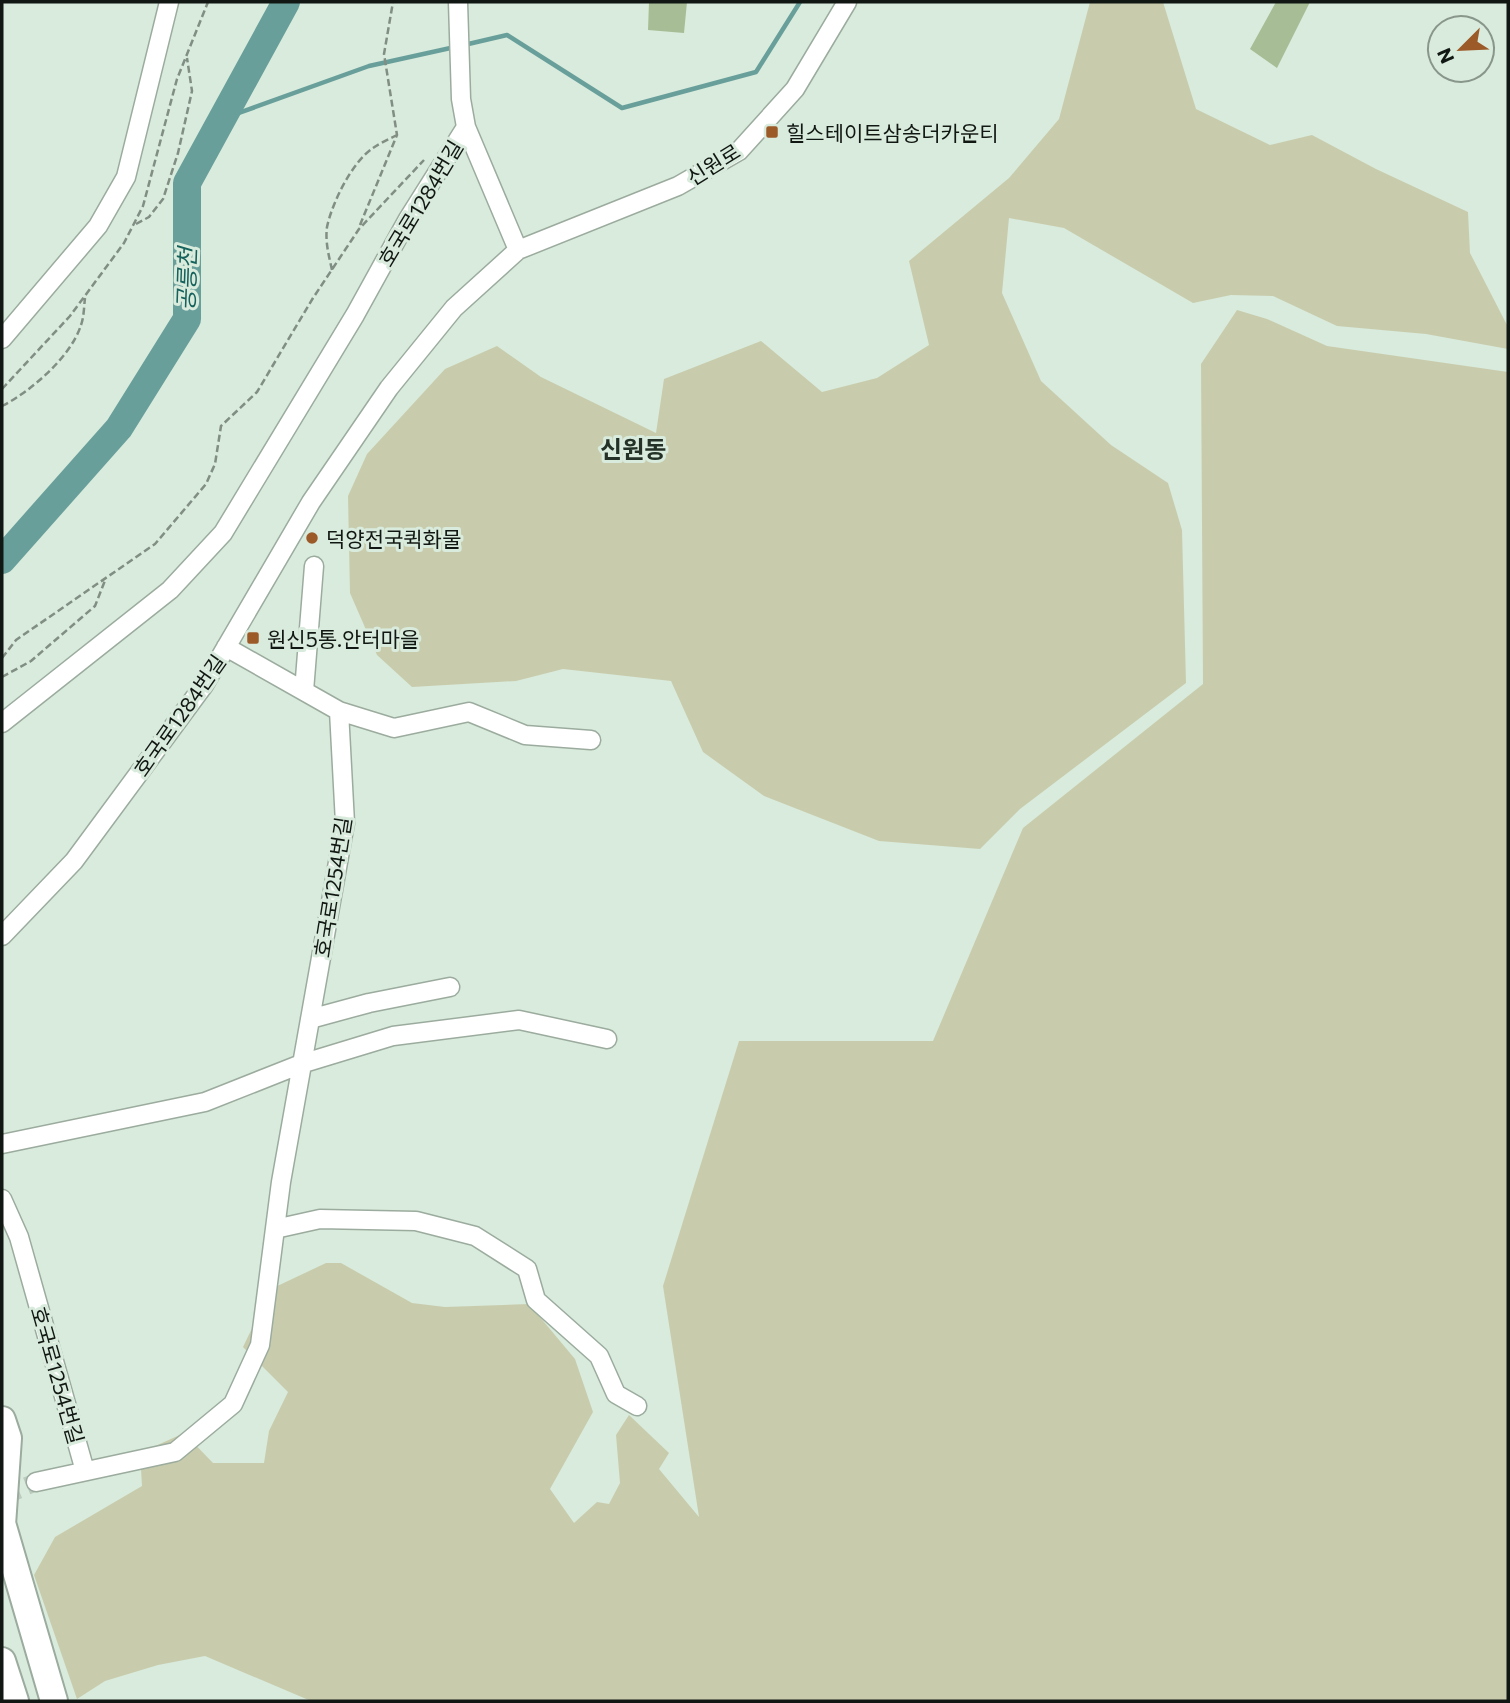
<svg xmlns="http://www.w3.org/2000/svg" width="1510" height="1703" viewBox="0 0 1510 1703" font-family="Commissioner,'Noto Sans KR',sans-serif">
  <rect width="100%" height="100%" fill="#d9ebdc"/>
  <!-- green -->
  <path fill="#c8ccad" d="M1090,2H1163L1196,109L1270,145L1312,135L1376,169L1468,212L1470,253L1508,327V349L1426,334L1337,326L1273,296L1231,295L1193,303L1064,228L1009,218L1002,293L1041,381L1111,445L1168,483L1182,530L1186,683L1020,809L980,849L879,841L764,796L703,752L671,681L563,669L516,681L412,687L377,655L350,593L348,496L367,454L445,369L497,346L541,377L656,433L664,379L761,341L822,392L877,378L929,345L909,261L1009,178L1059,119Z
    M1237,310L1267,319L1327,346L1508,372V1701H311L205,1656L158,1665L105,1681L77,1699L34,1575L55,1537L142,1486L140,1453L184,1433L213,1463H264L269,1431L288,1392L243,1347L271,1289L326,1263H341L412,1303L445,1307L529,1304L575,1359L593,1412L550,1489L574,1523L597,1502L609,1504L620,1483L616,1435L629,1415L669,1453L659,1469L699,1517L663,1286L739,1041H933L1023,828L1203,684L1201,364Z"/>
  <g fill="none" stroke-linecap="round" stroke-linejoin="round">
    <!-- stream -->
    <path stroke="#699f9b" stroke-width="4.5" d="M464,45L507,35L622,108L756,72L800,2
      M222,119L369,66L455,47"/>
    <!-- river -->
    <path stroke="#699f9b" stroke-width="28" d="M2,560L119,428L187,319V183L286,2"/>
  </g>
  <!-- building -->
  <path fill="#a7bd96" d="M649,2H687L684,33L648,30Z
    M1276,2H1310L1277,68L1250,49Z"/>
  <g fill="none" stroke-linecap="round" stroke-linejoin="round">
    <!-- minor-tunnel -->
    <path stroke="#bbcbbe" stroke-width="18" stroke-dasharray="18 9" stroke-linecap="butt" d="M2,1497L36,1482"/>
    <!-- minor casing -->
    <g stroke="#9bac9e" stroke-width="21">
      <path id="minor" d="M458,2L461,99L466,127L518,250
        M2,339L98,226L126,177L169,2
        M226,647L339,711L394,728L469,712L525,735L591,740
        M304,691L314,566
        M2,723L170,590L223,533L355,315L408,219L466,127
        M2,936L74,861L204,685L311,502L389,388L454,308L518,250L678,186L739,151L795,89L847,2
        M310,1019L369,1003L450,987
        M2,1144L205,1102L301,1064L393,1036L519,1020L607,1039
        M2,1199L19,1237L85,1471
        M275,1229L320,1219L416,1221L475,1236L527,1269L536,1300L599,1356L616,1394L637,1406
        M36,1482L175,1452L233,1404L260,1345L281,1182L345,823L339,711"/>
    </g>
    <!-- highway casing -->
    <g stroke="#9bac9e" stroke-width="30">
      <path id="highway" d="M2,1420L8,1438L2,1525
        M2,1523L54,1701
        M2,1661L15,1701"/>
    </g>
    <!-- path -->
    <path stroke="#818e83" stroke-width="2.5" stroke-dasharray="7 3.5" stroke-linecap="butt" d="M136,224L149,217L163,199L178,153L192,91L187,58
      M360,225L397,135L384,54L393,2
      M332,270C329,256 325,242 327,227C332,203 352,162 373,148C380,143 389,139 397,135
      M2,389L70,316L124,243L143,206L177,79L208,2
      M2,406C30,392 71,357 81,325C84,317 84,306 85,298
      M2,658L16,640L155,544L206,484L215,464L221,426L257,392L313,298L359,229L424,160
      M2,677L31,661L95,606L106,578"/>
    <!-- minor -->
    <use href="#minor" stroke="#fff" stroke-width="18"/>
    <!-- highway -->
    <use href="#highway" stroke="#fff" stroke-width="26"/>
  </g>
  <!-- markers -->
  <g fill="#9c5a28" stroke="#d9ebdc" stroke-width="2.5">
    <rect x="765" y="125" width="14" height="14" rx="3.5"/>
    <circle cx="312" cy="538" r="7"/>
    <rect x="246" y="631" width="14" height="14" rx="3.5"/>
  </g>
  <g text-anchor="middle" dominant-baseline="central" stroke-width="6" stroke-linejoin="round" paint-order="stroke">
    <!-- poi labels -->
    <g font-size="21" fill="#111712" stroke="#d9ebdc" text-anchor="start">
      <text x="786" y="132">힐스테이트삼송더카운티</text>
      <text x="326" y="538">덕양전국퀵화물</text>
      <text x="267" y="638">원신5통.안터마을</text>
    </g>
    <!-- street labels -->
    <g font-size="21" fill="#111712" stroke="#d9ebdc">
      <text transform="translate(713 164) rotate(-32)">신원로</text>
      <text transform="translate(420 203) rotate(-59)">호국로1284번길</text>
      <text transform="translate(179 715) rotate(-55)">호국로1284번길</text>
      <text transform="translate(332 887) rotate(-81)">호국로1254번길</text>
      <text transform="translate(58 1375) rotate(74)">호국로1254번길</text>
    </g>
    <!-- water labels -->
    <g font-size="23" font-style="italic" fill="#15615c" stroke="#d9ebdc">
      <text transform="translate(186 279) rotate(-88)">공릉천</text>
    </g>
    <!-- quarter labels -->
    <g font-size="24" font-weight="bold" fill="#233126" stroke="#d9ebdc">
      <text x="633" y="448">신원동</text>
    </g>
  </g>
  <!-- border -->
  <rect width="1510" height="1703" fill="none" stroke="#111712" stroke-width="7"/>
  <!-- north arrow -->
  <g transform="translate(1461 49) rotate(246)"><circle r="33" fill="#d9ebdc" stroke="#89968b" stroke-width="2"/>
  <path d="M0-5L12 26L0 18L-12 26Z" fill="#9c5a28"/>
  <text y="-10" font-size="19" font-weight="bold" text-anchor="middle" fill="#111712">N</text>
  </g>
</svg>
